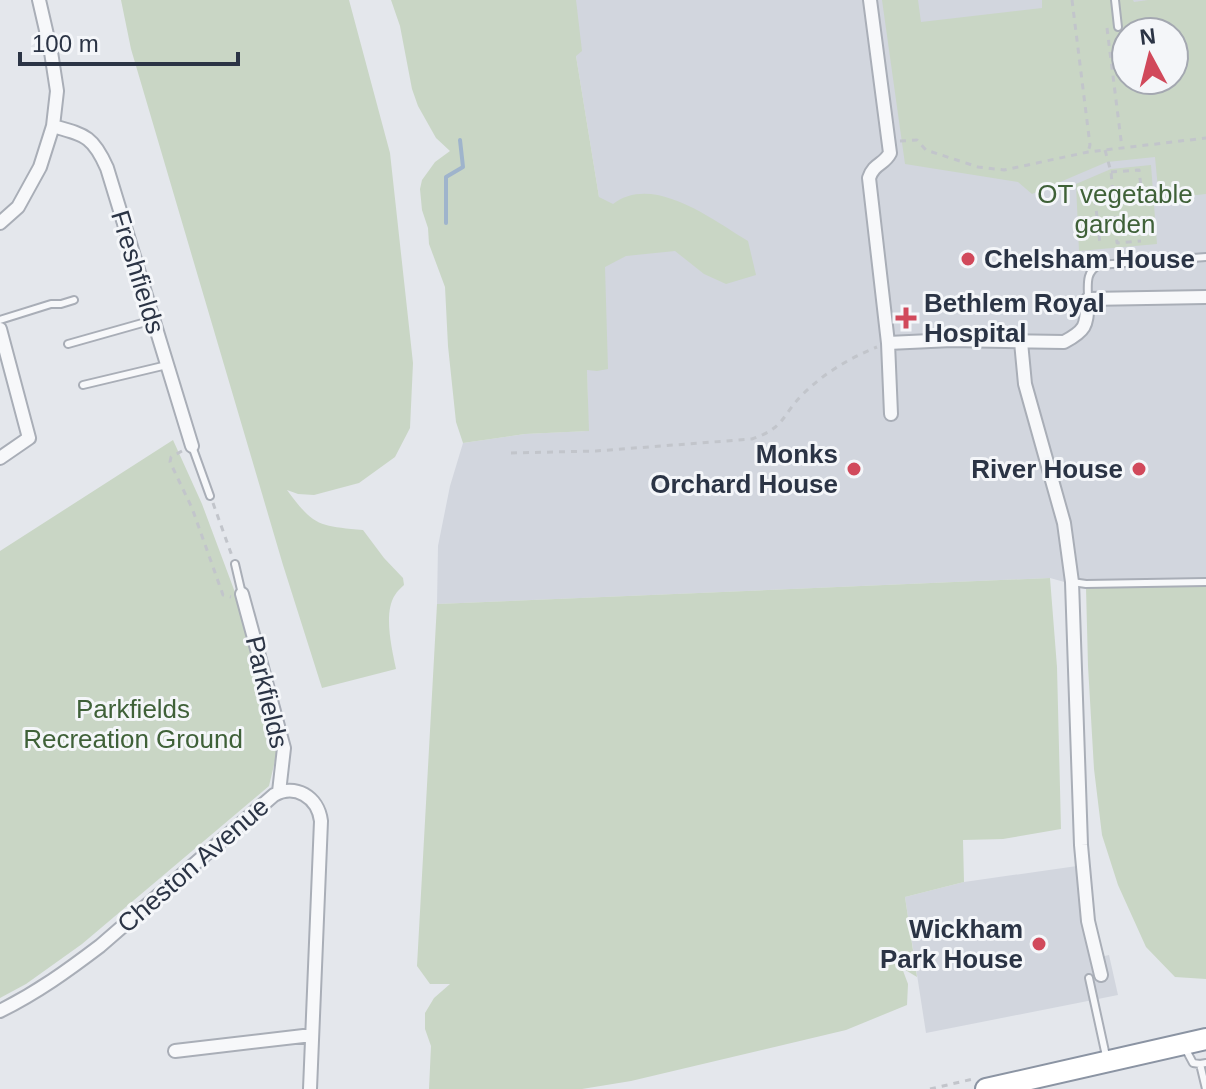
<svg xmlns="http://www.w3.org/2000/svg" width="1206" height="1089" viewBox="0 0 1206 1089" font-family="Helvetica,sans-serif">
  <rect width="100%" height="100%" fill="#e4e7ec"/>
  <!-- built -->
  <path fill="#d2d6de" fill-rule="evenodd" d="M576,0H1206V586L1086,588L1050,578L437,604L438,546L450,486L463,443L525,434L588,431L587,369L599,197L576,56ZM1126,32H1174V80H1126Z
    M1077,866L1083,922L1092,959L1109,955L1118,995L926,1033L905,897L964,882Z"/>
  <!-- green -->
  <path fill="#c9d6c5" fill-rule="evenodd" d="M121,0H349L390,153L413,363L410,428L395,457L359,483L314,495L298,494L287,490C314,527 320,526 363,530L384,558L403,578L404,585C401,588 397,591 395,595C383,613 392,649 396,669L322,688L283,565L131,49Z
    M391,0H576L582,51L576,56L599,197L613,204C653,173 713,220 748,241L756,275L726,284L704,274L675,251L626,256L605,267L608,369L597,371L587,370L589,431L525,434L463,443L456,422L448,346L445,287L429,244L428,228L422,210L420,189L422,180L435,162L450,151L436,138L418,106L412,89L400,26Z
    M882,0H918L921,22L1042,8V0H1133L1134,2L1148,0H1206V194L1159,199L1155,157L1107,162L1032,194L1018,182L905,164ZM1126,32H1174V80H1126Z
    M1151,165L1157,244L1079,251L1076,184L1111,169Z
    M173,440L202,504L236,595L278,748L269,786L82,944L26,984L0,998V551Z
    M1050,578L1057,667L1061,829L1003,839L963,840L964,882L905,897L917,977L902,968L908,984L907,1005L846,1030L631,1081L582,1089H429L431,1046L425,1029V1013L434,998L450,984H430L417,966L437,604Z
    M1206,586V979L1175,977L1146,947L1118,885L1102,835L1094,769L1088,666L1086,588Z"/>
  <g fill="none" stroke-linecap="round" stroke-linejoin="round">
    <!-- stream -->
    <path stroke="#9fb4cc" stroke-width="4" d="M446,223V177L463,167L460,140"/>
    <!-- service casing -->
    <g stroke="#a9aeb7" stroke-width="10">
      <path id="service" d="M1115,0L1118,27
        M1088,299C1088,285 1085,272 1099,265L1206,257
        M0,320L51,304H61L74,300
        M68,344L153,320
        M83,385L167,365
        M192,446L210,496
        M235,564L242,594
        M1072,582L1086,584L1206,582
        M1089,978L1106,1056
        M1185,1048L1193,1063L1200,1064L1206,1063
        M1200,1064L1206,1089"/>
    </g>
    <!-- minor casing -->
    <g stroke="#a9aeb7" stroke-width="16">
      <path id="minor" d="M870,0L890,153C884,165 874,163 869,178L888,343L891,414
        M53,126C85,135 93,136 107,168L192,446
        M0,223L18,207L40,167L53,126L57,91L51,52L39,0
        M0,329L29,438L0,458
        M1021,342L1025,384L1064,523L1072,582L1081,845L1088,921L1101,975
        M888,343L952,340L1064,342C1088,329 1086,325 1088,299L1206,297
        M242,594L284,748L279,792
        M0,1011C38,992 67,971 100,946L274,795C295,783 318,797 321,821L310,1089
        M175,1051L312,1035"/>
    </g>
    <!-- trunk casing -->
    <g stroke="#8b94a3" stroke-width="24">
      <path id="trunk" d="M986,1089L1206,1039"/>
    </g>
    <!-- path -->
    <path stroke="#c2c5cb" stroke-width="3" stroke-dasharray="6 6" stroke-linecap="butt" d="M1072,0L1090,145L1088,152
      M1107,28L1122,148
      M900,141L917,140L926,150L978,167L1004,170L1088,152L1206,138
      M1105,150L1111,172L1113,193
      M1111,172L1139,170L1142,195L1120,197
      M1095,199L1100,244
      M1082,201L1108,198
      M1114,206L1108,202V198L1113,193L1120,197V201L1114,206L1117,243L1141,241
      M182,451L171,457L170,462L192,508L223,595L231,597
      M511,453L596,451L752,439C786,427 781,416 803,394C824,373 850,358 877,347
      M213,503L232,556
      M930,1089L973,1079"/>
    <!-- service -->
    <use href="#service" stroke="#f7f8fa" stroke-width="6"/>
    <!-- minor -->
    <use href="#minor" stroke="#f7f8fa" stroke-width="12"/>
    <!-- trunk -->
    <use href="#trunk" stroke="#fff" stroke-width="20"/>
  </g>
  <!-- markers -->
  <g fill="#d1495b" stroke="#f4f6f9" stroke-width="3">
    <circle cx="968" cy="259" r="8"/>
    <path d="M902 306h8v8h8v8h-8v8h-8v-8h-8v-8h8z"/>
    <circle cx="854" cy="469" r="8"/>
    <circle cx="1139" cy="469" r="8"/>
    <circle cx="1039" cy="944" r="8"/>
  </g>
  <g text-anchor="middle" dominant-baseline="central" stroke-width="6" stroke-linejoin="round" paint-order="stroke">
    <!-- park labels -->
    <g font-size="26" fill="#3f6138" stroke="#f4f6f9">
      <text x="1115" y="194">OT vegetable<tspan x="1115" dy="30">garden</tspan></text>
      <text x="133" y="709">Parkfields<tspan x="133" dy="30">Recreation Ground</tspan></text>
    </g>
    <!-- poi labels -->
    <g font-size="26" font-weight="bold" fill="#2b3445" stroke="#f4f6f9" text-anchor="end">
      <text x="984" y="259" text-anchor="start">Chelsham House</text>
      <text x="924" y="303" text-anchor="start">Bethlem Royal<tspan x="924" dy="30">Hospital</tspan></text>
      <text x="838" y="454">Monks<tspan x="838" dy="30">Orchard House</tspan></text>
      <text x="1123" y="469">River House</text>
      <text x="1023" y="929">Wickham<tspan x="1023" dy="30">Park House</tspan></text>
    </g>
    <!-- street labels -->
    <g font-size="26" fill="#2b3445" stroke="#f4f6f9">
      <text transform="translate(138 272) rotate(73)">Freshfields</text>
      <text transform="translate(267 692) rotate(77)">Parkfields</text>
      <text transform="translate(193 865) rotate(-41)">Cheston Avenue</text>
    </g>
  </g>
  <!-- north arrow -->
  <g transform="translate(1150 56) rotate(353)"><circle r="38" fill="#f4f6f9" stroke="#a4a8b1" stroke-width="2"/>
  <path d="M0-6L14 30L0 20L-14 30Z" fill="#d1495b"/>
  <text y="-12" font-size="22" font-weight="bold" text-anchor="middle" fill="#2b3445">N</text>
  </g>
  <!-- scale -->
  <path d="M20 52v12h218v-12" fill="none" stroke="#2b3445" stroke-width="4"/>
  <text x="32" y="52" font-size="24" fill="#2b3445" stroke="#f4f6f9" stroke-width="6" paint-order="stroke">100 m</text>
</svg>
